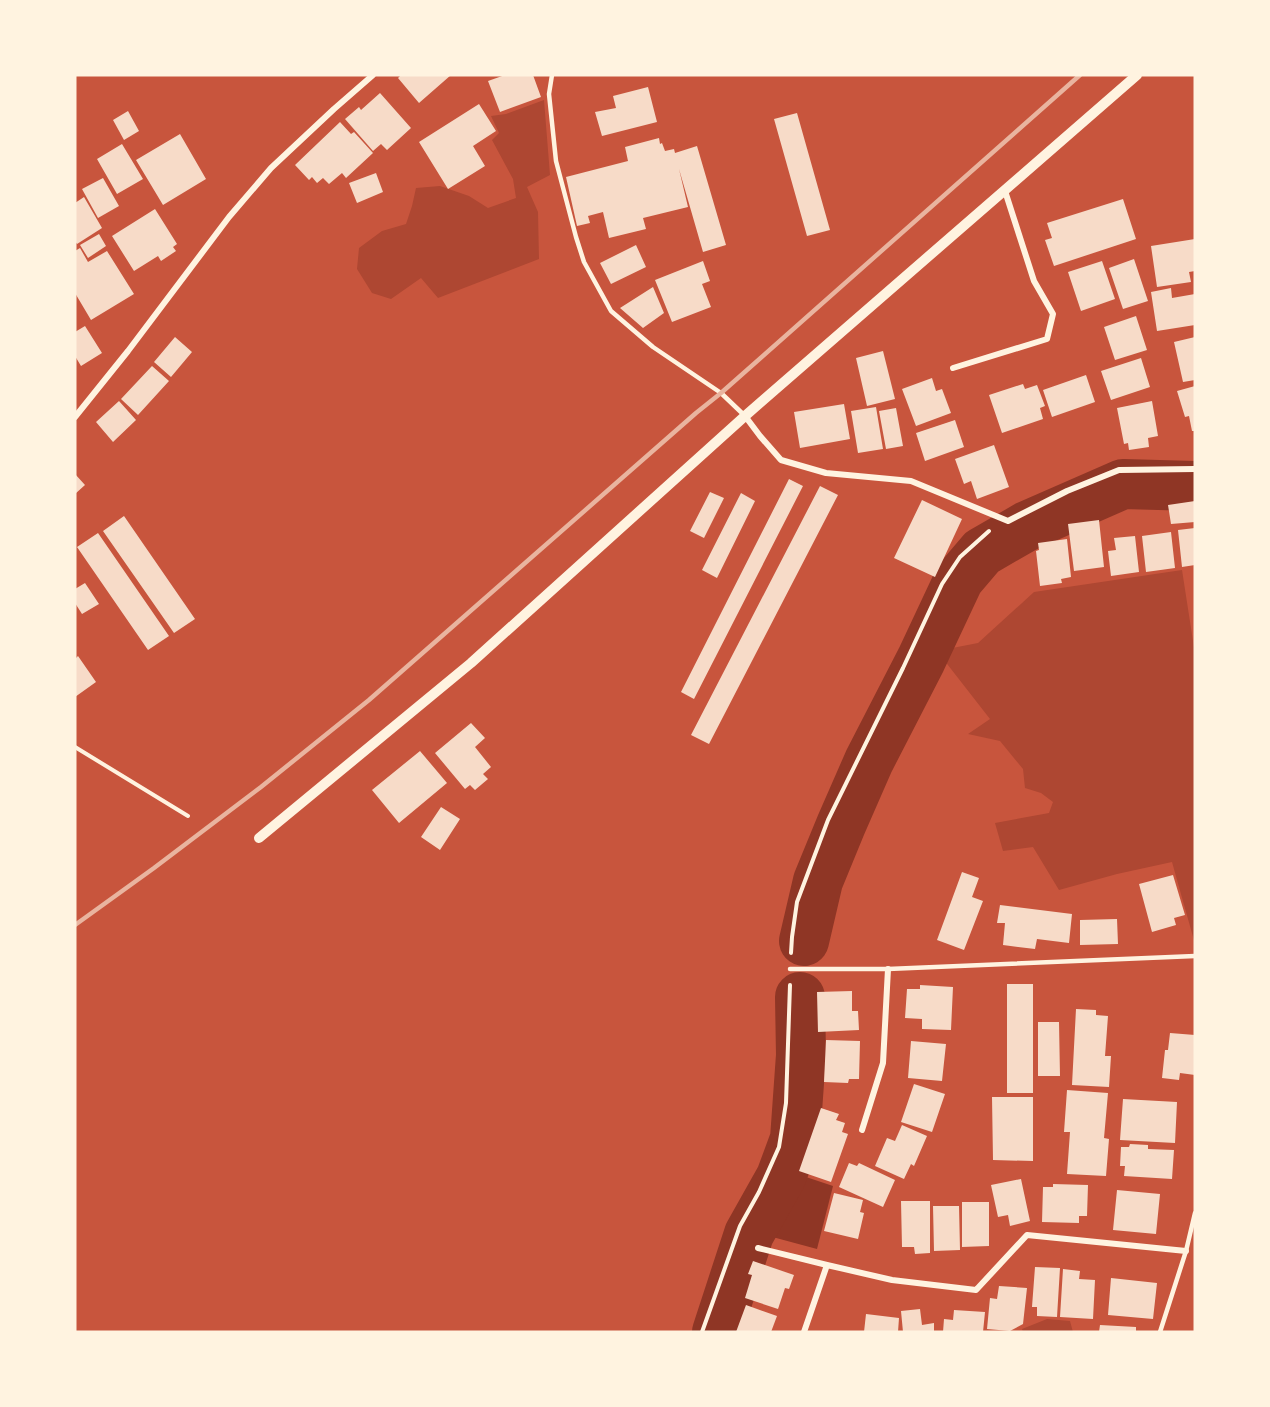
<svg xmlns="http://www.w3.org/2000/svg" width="1270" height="1407" viewBox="0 0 1270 1407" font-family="'IBM Plex Sans',sans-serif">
  <rect width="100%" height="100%" fill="#c8553d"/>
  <!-- green -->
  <path fill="#ae4732" d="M544,100L550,175L527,187L538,212L539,259L438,298L421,278L391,299L372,293L357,269L359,248L382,231L406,224L412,206L416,188L440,186L469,196L488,208L516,198L513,179L492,140L499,133L491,116L506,114Z
    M1182,570L1195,654V944L1172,862L1117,874L1059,890L1033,847L1003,851L995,823L1049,813L1053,802L1041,793L1025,788L1023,769L1000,741L968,734L990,719L937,651L978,643L1034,592Z
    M1047,1319L1070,1321L1073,1332H1023L1022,1329Z"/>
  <!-- water -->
  <path fill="#8f3625" d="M797,1174L833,1186L817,1249L765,1235Z"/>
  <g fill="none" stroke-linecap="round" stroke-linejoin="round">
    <!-- river -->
    <path stroke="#8f3625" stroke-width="50" d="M804,941L818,881L841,825L869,761L921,660L959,579L982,552L1027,526L1123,484L1195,486
      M717,1332L749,1234L781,1177L795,1139L801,1055L800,997"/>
  </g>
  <!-- building -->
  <path fill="#f7dbc8" d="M401,75H451L419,103L398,78Z
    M505,75H533L541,97L500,112L488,81Z
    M648,87L657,122L602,136L595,112L616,108L613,96Z
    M380,93L411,128L387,150L381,144L373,151L345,119L359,107L361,110Z
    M479,104L496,131L473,146L485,166L448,189L419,142Z
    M128,111L139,131L124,140L113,120Z
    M797,113L830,230L807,236L774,119Z
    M340,122L351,134L354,132L373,153L346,178L342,173L329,184L323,178L317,183L312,177L309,180L295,165Z
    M180,134L206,179L163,205L136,160Z
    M659,138L660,144L662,143L665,151L674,149L675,153L697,146L726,245L703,252L679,169L688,207L643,218L646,229L609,238L603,212L588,216L590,223L577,226L566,177L628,161L625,147Z
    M122,144L143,179L117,194L97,159Z
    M376,173L383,192L357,203L349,183Z
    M103,178L119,206L98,218L82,189Z
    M84,197L102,228L77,244L75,241V203Z
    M1123,199L1136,239L1054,266L1045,240L1052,238L1047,223Z
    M155,209L177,244L173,247L176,251L161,261L158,256L134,271L112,236Z
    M99,234L106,246L88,258L80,245Z
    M1195,239V271L1189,272L1191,282L1157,287L1151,246Z
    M636,245L646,267L611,284L600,263Z
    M80,248L88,262L107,251L134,294L91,320L75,293V251Z
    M1134,259L1148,301L1123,309L1109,268Z
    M703,261L710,281L702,284L711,307L672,322L655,280Z
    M1102,261L1115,299L1081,311L1068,272Z
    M653,287L664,313L643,328L620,308Z
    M1171,288L1172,298L1195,294V325L1157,331L1151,292Z
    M1136,316L1147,350L1115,360L1104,327Z
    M85,326L102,353L81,366L75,356V332Z
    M175,337L192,352L171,377L154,362Z
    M1195,337V380L1183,382L1174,342Z
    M883,351L895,399L867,406L856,358Z
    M1141,358L1150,387L1111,400L1101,371Z
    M152,366L169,381L138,415L121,399Z
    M1086,375L1095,402L1052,417L1043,390Z
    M932,378L936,391L942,389L951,413L916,426L902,389Z
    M1023,384L1025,389L1037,385L1045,406L1040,408L1043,419L1002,433L989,395Z
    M1195,386V431H1192L1189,416L1185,417L1177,391Z
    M119,401L136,420L113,442L96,422Z
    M1152,401L1158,436L1148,438L1149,447L1129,450L1128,443L1124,444L1117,408Z
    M844,404L850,439L800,448L794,412Z
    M876,407L883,449L858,453L851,411Z
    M896,408L903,446L886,449L879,411Z
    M955,420L964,447L925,461L916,433Z
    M994,445L1009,487L977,499L971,481L964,484L955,459Z
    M75,474L85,485L75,494Z
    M789,479L803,486L694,699L681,692Z
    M820,486L838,495L709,744L691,735Z
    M710,492L724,498L704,538L690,531Z
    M741,493L755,501L717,578L702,570Z
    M922,500L962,519L935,577L894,558Z
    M1195,501V522L1171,524L1168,505Z
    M124,516L195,619L174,633L103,531Z
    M1099,520L1104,567L1074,571L1068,524Z
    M1195,528V565L1182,567L1178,530Z
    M1171,532L1175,568L1146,572L1142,536Z
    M98,533L169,636L148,650L77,547Z
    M1135,536L1139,572L1111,576L1108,551L1116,550L1114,538Z
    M1067,539L1071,577L1061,579L1062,583L1040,586L1036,551L1039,550L1038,543Z
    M85,583L99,604L82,614L75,603V589Z
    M78,656L96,682L75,697V659Z
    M471,723L485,738L475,747L491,767L483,774L488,779L475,790L470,785L465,789L435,753Z
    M420,751L447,783L399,823L372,790Z
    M441,807L460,819L440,850L421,837Z
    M962,872L979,878L972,897L983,901L964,950L937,940Z
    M1173,875L1185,915L1174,918L1176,925L1152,932L1139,884Z
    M1000,905L1072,914L1069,943L1037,939L1035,949L1003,945L1005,923H997Z
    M1117,919L1118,944L1080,945V920Z
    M1007,984H1033V1093H1007Z
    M920,985L953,987L951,1030L922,1029V1019L905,1018L907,989H920Z
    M852,991V1011H858L859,1030L818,1032L817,992Z
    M1076,1009L1096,1010V1015L1108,1016L1105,1056H1111L1109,1087L1072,1085Z
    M1038,1022H1059L1060,1076H1038Z
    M1170,1033L1195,1035V1075L1180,1073L1179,1080L1162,1078L1165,1050H1168Z
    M826,1040L860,1041L859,1079H849L848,1083L824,1082Z
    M911,1041L946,1044L942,1081L908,1078Z
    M914,1084L945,1094L932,1132L901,1122Z
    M1067,1090L1108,1093L1104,1138L1109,1139L1106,1176L1067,1174L1070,1132H1064Z
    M992,1097H1033V1161L993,1160Z
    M1123,1099L1177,1102L1175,1143L1120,1140Z
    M821,1108L839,1114L836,1120L845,1123L842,1132L848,1134L831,1182L799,1171Z
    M902,1125L927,1136L914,1166L911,1164L904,1179L875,1166L887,1138L895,1141Z
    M1130,1144L1148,1145V1149L1174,1150L1172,1179L1124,1176L1125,1166H1120L1121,1147H1129Z
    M849,1163L857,1166L859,1163L895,1180L883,1207L839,1187Z
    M1021,1179L1030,1221L1010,1226L1008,1215L998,1217L991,1185Z
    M1053,1184L1088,1185L1087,1216H1079V1223L1042,1222L1043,1187H1053Z
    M1117,1190L1160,1194L1156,1234L1113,1230Z
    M834,1193L863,1200L860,1212L864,1213L858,1239L824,1231Z
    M901,1201H930V1253L915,1254L914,1247H902Z
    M962,1202H989V1246L962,1247Z
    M933,1206H959L960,1250L934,1251Z
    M753,1261L794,1275L789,1289L785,1288L778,1309L745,1298L752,1275L748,1274Z
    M1035,1267L1060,1268L1057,1317L1037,1316V1307H1032Z
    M1063,1269L1080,1271L1079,1279L1095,1280L1093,1319L1060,1317Z
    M1111,1278L1157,1283L1153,1319L1108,1315Z
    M999,1286L1027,1288L1023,1324L1010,1331L987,1329L990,1298L997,1299Z
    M746,1305L777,1316L771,1332H736Z
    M920,1309L922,1325L934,1323V1332H903L901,1311Z
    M954,1310L985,1312L983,1332H943L944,1319L953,1320Z
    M866,1314L899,1318L898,1332H864Z
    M1100,1325L1136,1327V1332H1099Z"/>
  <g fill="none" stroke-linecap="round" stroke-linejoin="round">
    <!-- path -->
    <path stroke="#fff3e0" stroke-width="4" d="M75,747L188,816
      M791,953L792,937L797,902L828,820L903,668L942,584L960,557L989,531
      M702,1332L740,1226L759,1192L779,1147L786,1103L790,985"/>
    <!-- service -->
    <path stroke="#fff3e0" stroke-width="4.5" d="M552,75L549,94L556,161L576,237L584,262L611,311L653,347L721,393L744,415
      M790,969H888L1195,956
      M1160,1332L1186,1251L1195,1213"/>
    <!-- minor -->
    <path stroke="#fff3e0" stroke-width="6" d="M953,368L1047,339L1053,314L1034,281L1005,191
      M745,416L760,436L781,460L826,473L911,481L1008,521L1067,491L1119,470L1195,469
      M75,417L128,351L229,217L271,168L334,109L373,75
      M862,1130L883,1063L888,969
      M758,1248L827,1265L892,1280L976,1290L1027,1235L1186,1251
      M804,1332L827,1265"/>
    <!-- tertiary -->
    <path stroke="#fff3e0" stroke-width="10" d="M259,838L471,663L745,416L1137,75"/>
    <!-- rail -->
    <path stroke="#e9b49f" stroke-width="4.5" d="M75,925L154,868L261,787L369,700L696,413L721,393L1080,75"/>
  </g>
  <!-- border -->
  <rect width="1270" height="1407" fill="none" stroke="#fff3e0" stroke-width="153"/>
</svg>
